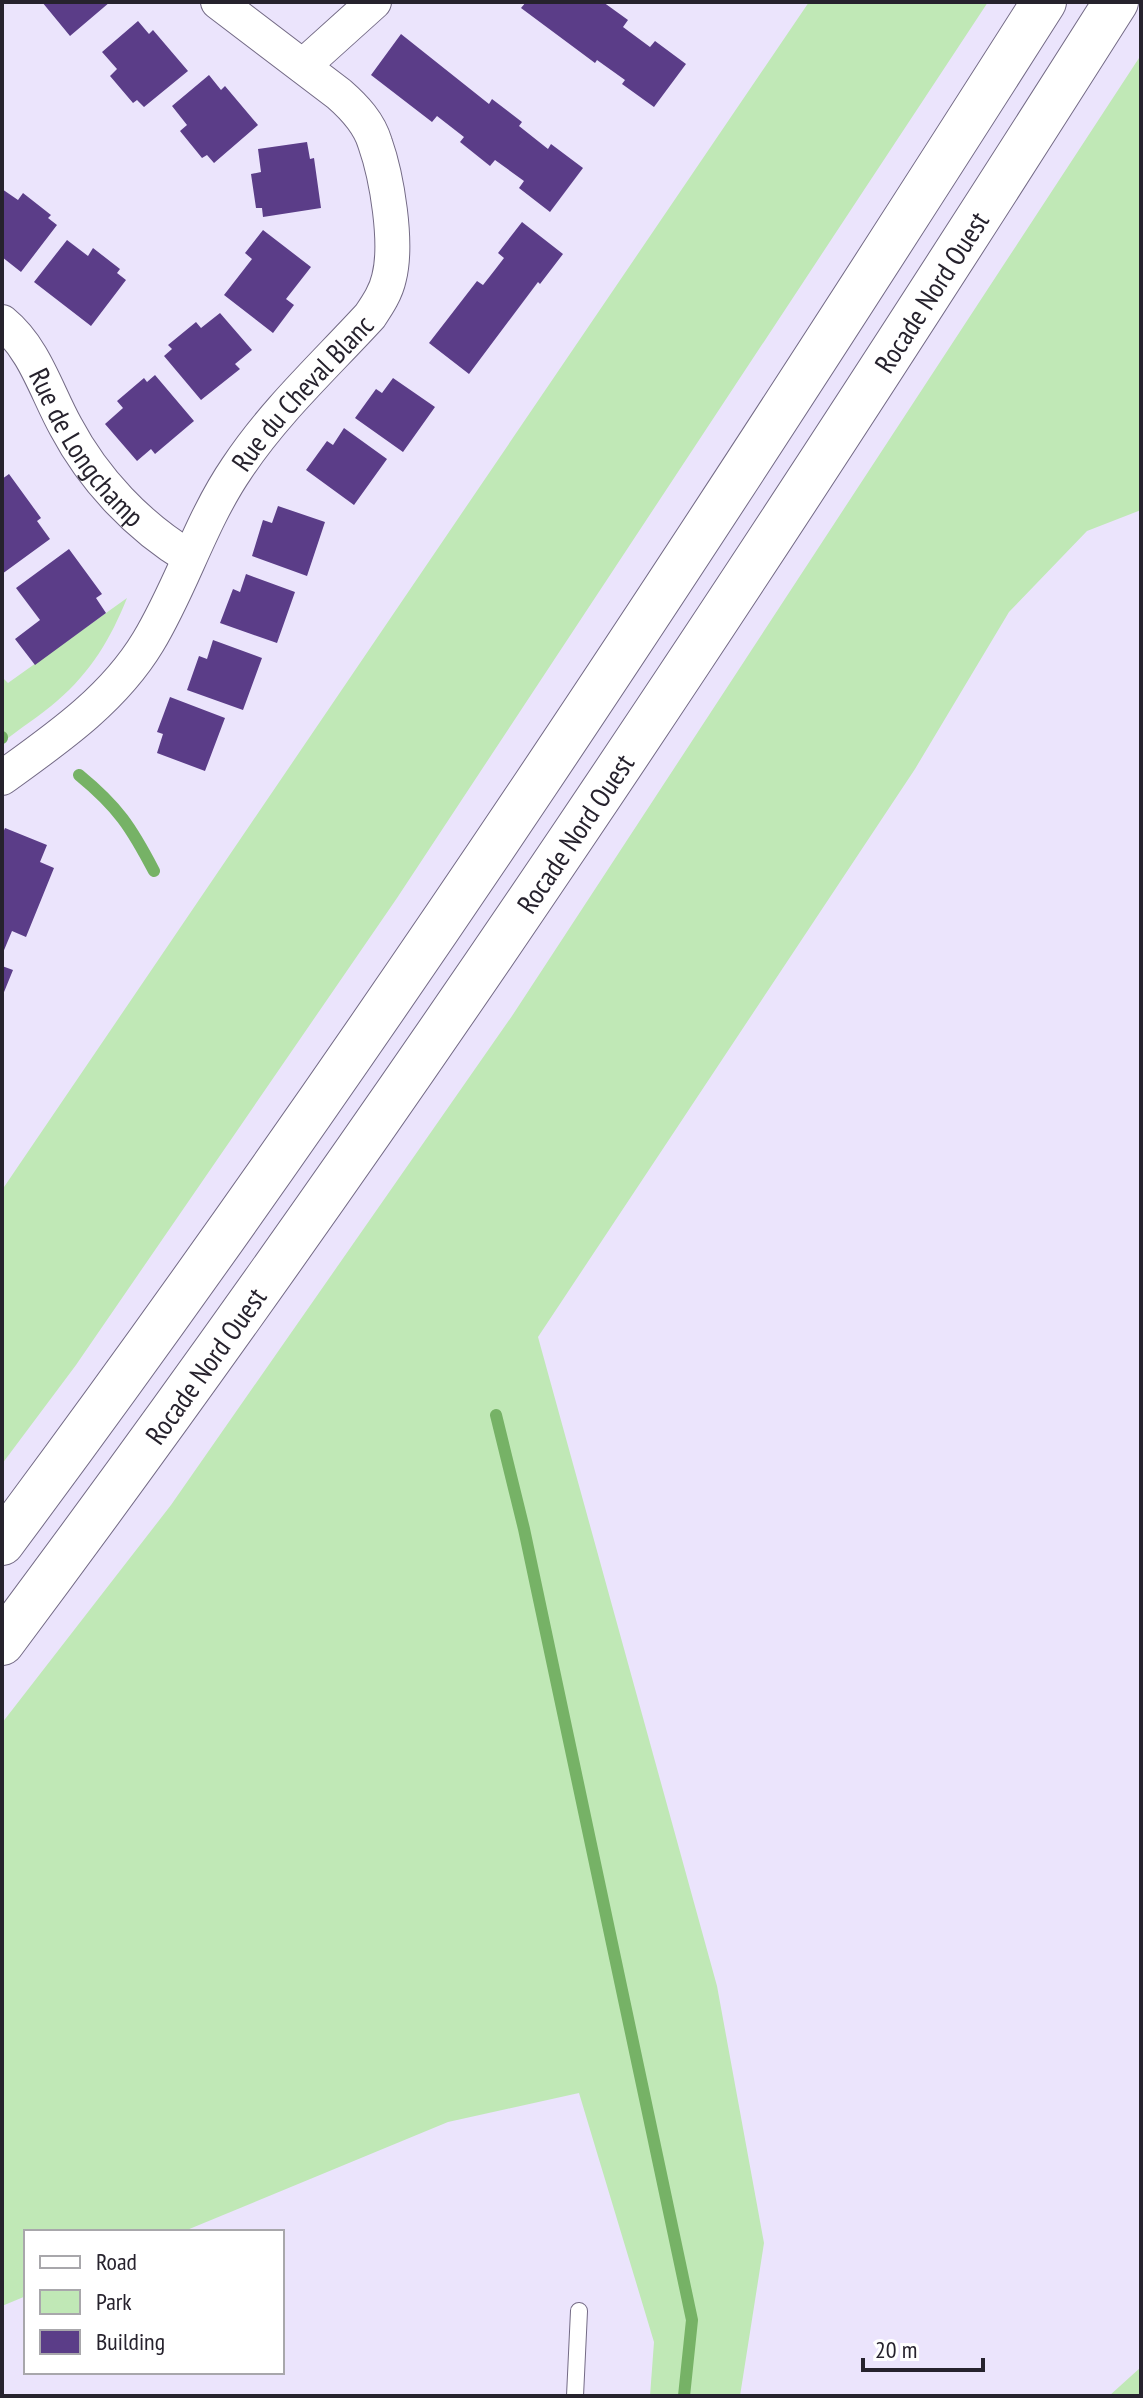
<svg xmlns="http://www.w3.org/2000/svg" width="1143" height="2398" viewBox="0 0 1143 2398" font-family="'PT Sans Narrow',sans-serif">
  <rect width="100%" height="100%" fill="#ebe4fc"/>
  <!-- green -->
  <path fill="#c0e8b6" d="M809,2H988L397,898L76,1365L2,1464V1190Z
    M1139,58L1141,510L1087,531L1009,612L915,769L538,1337L717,1986L764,2243L740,2396H650L654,2342L579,2093L448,2122L182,2232H26V2296L2,2306V1723L171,1505L512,1016Z
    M127,598C111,638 91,672 57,701C40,716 20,728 2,743V677L8,683Z
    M1141,2367V2396H1109Z"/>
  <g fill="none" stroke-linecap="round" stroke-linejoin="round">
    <!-- stream -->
    <path stroke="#76b266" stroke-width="12" d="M2,737V738
      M79,775C118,807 131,827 154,871
      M496,1415L524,1529L692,2320L684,2396"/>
  </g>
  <!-- building -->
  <path fill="#5b3d88" d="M42,2H110L70,36Z
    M526,2H603L628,20L623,27L650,47L655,41L686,64L654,107L622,84L625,80L597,60L595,63L521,8Z
    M138,21L149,34L153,30L188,71L144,107L137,100L133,103L110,76L117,69L102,52Z
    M401,34L489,104L492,99L522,122L519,126L548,149L551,144L583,168L550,212L519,188L524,181L495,160L490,166L460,142L464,137L437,116L432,122L371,75Z
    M209,75L221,90L225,86L258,125L214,163L207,155L202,158L180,131L187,125L172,106Z
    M307,142L310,159L314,158L321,208L263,217L262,208H256L251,174L261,172L258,149Z
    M2,189L18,200L23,193L51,215L48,218L57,225L21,272L2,257Z
    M522,222L563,254L540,284L538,282L469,374L429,343L477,281L483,285L494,271L504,258L498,253Z
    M263,230L311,267L286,299L294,305L273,333L224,295L252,259L245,253Z
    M67,240L88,256L93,248L120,269L117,273L126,280L91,326L34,282Z
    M220,313L252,350L235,364L240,369L201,400L164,356L172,349L168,345L196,322L201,328Z
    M155,375L194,421L155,454L151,449L137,461L105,424L123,408L117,401L144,378L147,382Z
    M393,378L435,407L403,452L355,418L376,389L382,393Z
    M344,428L387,459L354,505L306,470L327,441L333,445Z
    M9,474L41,518L37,521L50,539L2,574V479Z
    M278,506L325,522L307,576L252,556L263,520L272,523Z
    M69,549L102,594L96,598L106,613L35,665L15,639L40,620L16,588Z
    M246,574L295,592L277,643L220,623L233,589L240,592Z
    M213,640L262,658L243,710L187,690L199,656L207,659Z
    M170,697L225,718L205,771L157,753L163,734L157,732Z
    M5,828L47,845L40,862L54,868L26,937L12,931L2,955V835Z
    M2,966L13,970L2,997Z"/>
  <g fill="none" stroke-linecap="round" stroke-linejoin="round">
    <!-- service casing -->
    <g stroke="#736a85" stroke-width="18">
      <path id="service" d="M575,2396L579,2311"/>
    </g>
    <!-- minor casing -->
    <g stroke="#736a85" stroke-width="36">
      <g id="minor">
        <path d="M303,66L374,2"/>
        <path id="s1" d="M2,322C35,349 46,391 66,427C94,480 139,527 189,557"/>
        <path id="s2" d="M2,778C56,739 113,700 148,642C182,586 200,522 237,468C274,412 325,365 370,316C378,304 386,292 389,278C398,243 387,177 375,143C369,123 355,108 339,94L218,2"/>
      </g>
    </g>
    <!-- trunk casing -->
    <g stroke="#736a85" stroke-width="46">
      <g id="trunk">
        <path d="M2,1543C372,1046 711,525 1044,2"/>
        <path id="s3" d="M2,1643C398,1113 762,560 1116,2"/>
      </g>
    </g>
    <!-- service -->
    <use href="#service" stroke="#fff" stroke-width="16"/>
    <!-- minor -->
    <use href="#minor" stroke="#fff" stroke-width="34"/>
    <!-- trunk -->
    <use href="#trunk" stroke="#fff" stroke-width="44"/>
  </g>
  <g text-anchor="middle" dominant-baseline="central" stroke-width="8" stroke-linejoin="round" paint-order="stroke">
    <!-- street labels -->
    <g font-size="28" fill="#26222d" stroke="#fff">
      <text stroke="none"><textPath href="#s3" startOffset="1640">Rocade Nord Ouest</textPath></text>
      <text stroke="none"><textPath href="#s2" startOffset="496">Rue du Cheval Blanc</textPath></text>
      <text stroke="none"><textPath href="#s1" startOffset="152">Rue de Longchamp</textPath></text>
      <text stroke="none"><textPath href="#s3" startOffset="992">Rocade Nord Ouest</textPath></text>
      <text stroke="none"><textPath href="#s3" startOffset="344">Rocade Nord Ouest</textPath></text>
    </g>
  </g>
  <!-- border -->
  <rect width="1143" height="2398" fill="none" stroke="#26222d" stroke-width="8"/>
  <!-- legend -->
  <rect x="24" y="2230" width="260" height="144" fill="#ffffff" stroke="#a8a7ab" stroke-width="2"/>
  <rect x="40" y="2256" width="40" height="12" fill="#ffffff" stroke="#a8a7ab" stroke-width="2"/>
  <text x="96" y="2270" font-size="24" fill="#26222d">Road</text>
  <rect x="40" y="2290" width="40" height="24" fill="#c0e8b6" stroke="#a8a7ab" stroke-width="2"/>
  <text x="96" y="2310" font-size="24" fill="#26222d">Park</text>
  <rect x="40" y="2330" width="40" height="24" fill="#5b3d88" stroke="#a8a7ab" stroke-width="2"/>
  <text x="96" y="2350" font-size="24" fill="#26222d">Building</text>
  <!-- scale -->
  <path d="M863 2358v12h120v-12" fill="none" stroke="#26222d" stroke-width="4"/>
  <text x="875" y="2358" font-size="24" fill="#26222d" stroke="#ffffff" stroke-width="6" paint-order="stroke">20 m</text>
</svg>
